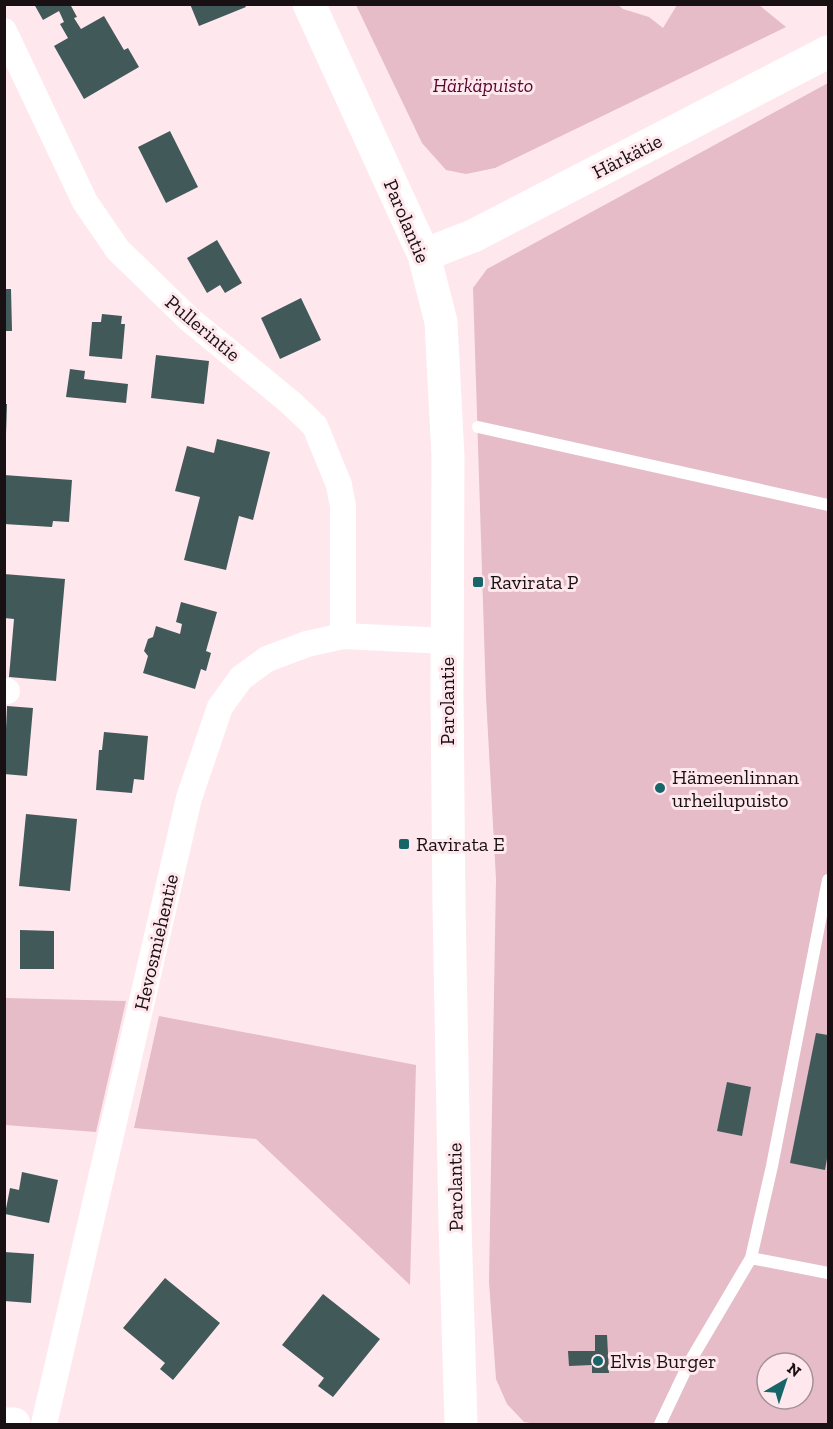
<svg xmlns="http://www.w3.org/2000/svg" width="833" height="1429" viewBox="0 0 833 1429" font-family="'Zilla Slab',serif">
  <rect width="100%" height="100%" fill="#ffe7ee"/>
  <!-- green -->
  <path fill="#e5bcc8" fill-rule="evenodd" d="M356,5H618L623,9L649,17L663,28L677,5H759L786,27L495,168L466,174L446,170L422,143Z
    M828,83V1424H537L524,1422L507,1404L496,1379L489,1282L496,879L486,697L473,288L487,269ZM767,1363H803V1399H767Z
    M5,998L126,1001L96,1132L5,1125Z
    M159,1016L416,1065L410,1285L256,1139L134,1128Z"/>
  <!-- building -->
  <path fill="#42595a" d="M34,4H70L77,17L74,18L81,29L104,16L124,50L128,48L139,67L84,99L54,46L68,38L60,24L64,22L59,11L43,20Z
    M190,4H244L246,7L199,26Z
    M170,131L198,187L166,203L138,147Z
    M217,240L242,283L225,293L220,285L207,293L187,258Z
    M4,289H11L12,331H4Z
    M301,298L321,340L280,359L261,318Z
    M102,314L122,316L121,324H125L122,359L89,356L92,322H101Z
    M156,355L209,361L204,404L151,398Z
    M70,369L85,371L84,379L128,384L126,403L66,397Z
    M4,404H7L6,434H4Z
    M217,439L270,452L253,520L239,516L226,570L184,560L200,497L175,491L187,446L214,453Z
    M4,475L72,480L69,522L53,521L52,527L4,524Z
    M4,574L65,579L56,681L9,677L14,619L4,618Z
    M181,602L217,612L206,651L211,653L206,671L201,669L195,689L143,673L148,656L144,651L148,639L153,637L156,626L180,634L182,624L176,622Z
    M7,706L33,708L27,776L4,774Z
    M104,732L148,736L144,780L134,779L132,793L96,790L99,750H102Z
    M26,814L77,819L70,891L19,886Z
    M20,930L54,931V969H20Z
    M816,1033L828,1035V1153L825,1170L790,1163Z
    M727,1082L751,1087L742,1136L717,1131Z
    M22,1172L58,1180L49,1223L5,1214L10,1188L19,1190Z
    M4,1252L34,1254L31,1303L4,1301Z
    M165,1278L220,1323L173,1380L160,1369L165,1363L123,1328Z
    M323,1294L380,1339L333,1397L318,1386L324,1378L282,1345Z
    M595,1335H607L609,1373H592V1365L569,1366L568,1351H595Z"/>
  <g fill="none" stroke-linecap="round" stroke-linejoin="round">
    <!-- lane -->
    <path stroke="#fff" stroke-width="12" d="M478,427L828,505
      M751,1258L772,1166L828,880
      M660,1424L689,1363L751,1258L828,1273"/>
    <!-- street -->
    <path stroke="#fff" stroke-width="26" d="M4,31L85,202L118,250L189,319L291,403L315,426L339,485L343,506V636
      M4,691H7
      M44,1424L189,798L220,707L241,678L267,659L307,644L343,636L447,641"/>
    <!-- secondary -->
    <path stroke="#fff" stroke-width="33" d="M309,4L424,255L441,322L448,457L447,694L449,906L455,1223L461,1424
      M424,255L473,236L828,52
      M4,1424H14"/>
  </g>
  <!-- markers -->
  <g fill="#166568" stroke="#ffe7ee" stroke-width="2">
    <rect x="472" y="576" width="12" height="12" rx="3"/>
    <circle cx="660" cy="788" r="6"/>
    <rect x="398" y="838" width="12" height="12" rx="3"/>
    <circle cx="598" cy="1361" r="6"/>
  </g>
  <g text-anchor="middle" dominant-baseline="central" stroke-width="6" stroke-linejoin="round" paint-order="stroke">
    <!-- park labels -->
    <g font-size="20" font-style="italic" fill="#55072c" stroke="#ffe7ee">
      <text x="483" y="85">Härkäpuisto</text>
    </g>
    <!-- street labels -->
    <g font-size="20" fill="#181012" stroke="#ffe7ee">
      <text transform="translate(627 156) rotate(-27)">Härkätie</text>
      <text transform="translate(407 221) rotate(67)">Parolantie</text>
      <text transform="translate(203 328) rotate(40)">Pullerintie</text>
      <text transform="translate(447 701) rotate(-90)">Parolantie</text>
      <text transform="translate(156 942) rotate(-77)">Hevosmiehentie</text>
      <text transform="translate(455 1187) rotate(-91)">Parolantie</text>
    </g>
    <!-- poi labels -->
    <g font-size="20" fill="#181012" stroke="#ffe7ee" text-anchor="start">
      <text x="490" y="582">Ravirata P</text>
      <text x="672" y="777">Hämeenlinnan<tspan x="672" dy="23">urheilupuisto</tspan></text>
      <text x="416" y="844">Ravirata E</text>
      <text x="610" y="1361">Elvis Burger</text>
    </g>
  </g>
  <!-- border -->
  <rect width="833" height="1429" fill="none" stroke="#181012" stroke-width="12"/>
  <!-- north arrow -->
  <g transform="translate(785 1381) rotate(39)"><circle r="28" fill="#ffe7ee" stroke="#a39196" stroke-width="1.5"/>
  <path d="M0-4.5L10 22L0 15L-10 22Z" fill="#166568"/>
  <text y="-9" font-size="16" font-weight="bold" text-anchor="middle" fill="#181012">N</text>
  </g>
</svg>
